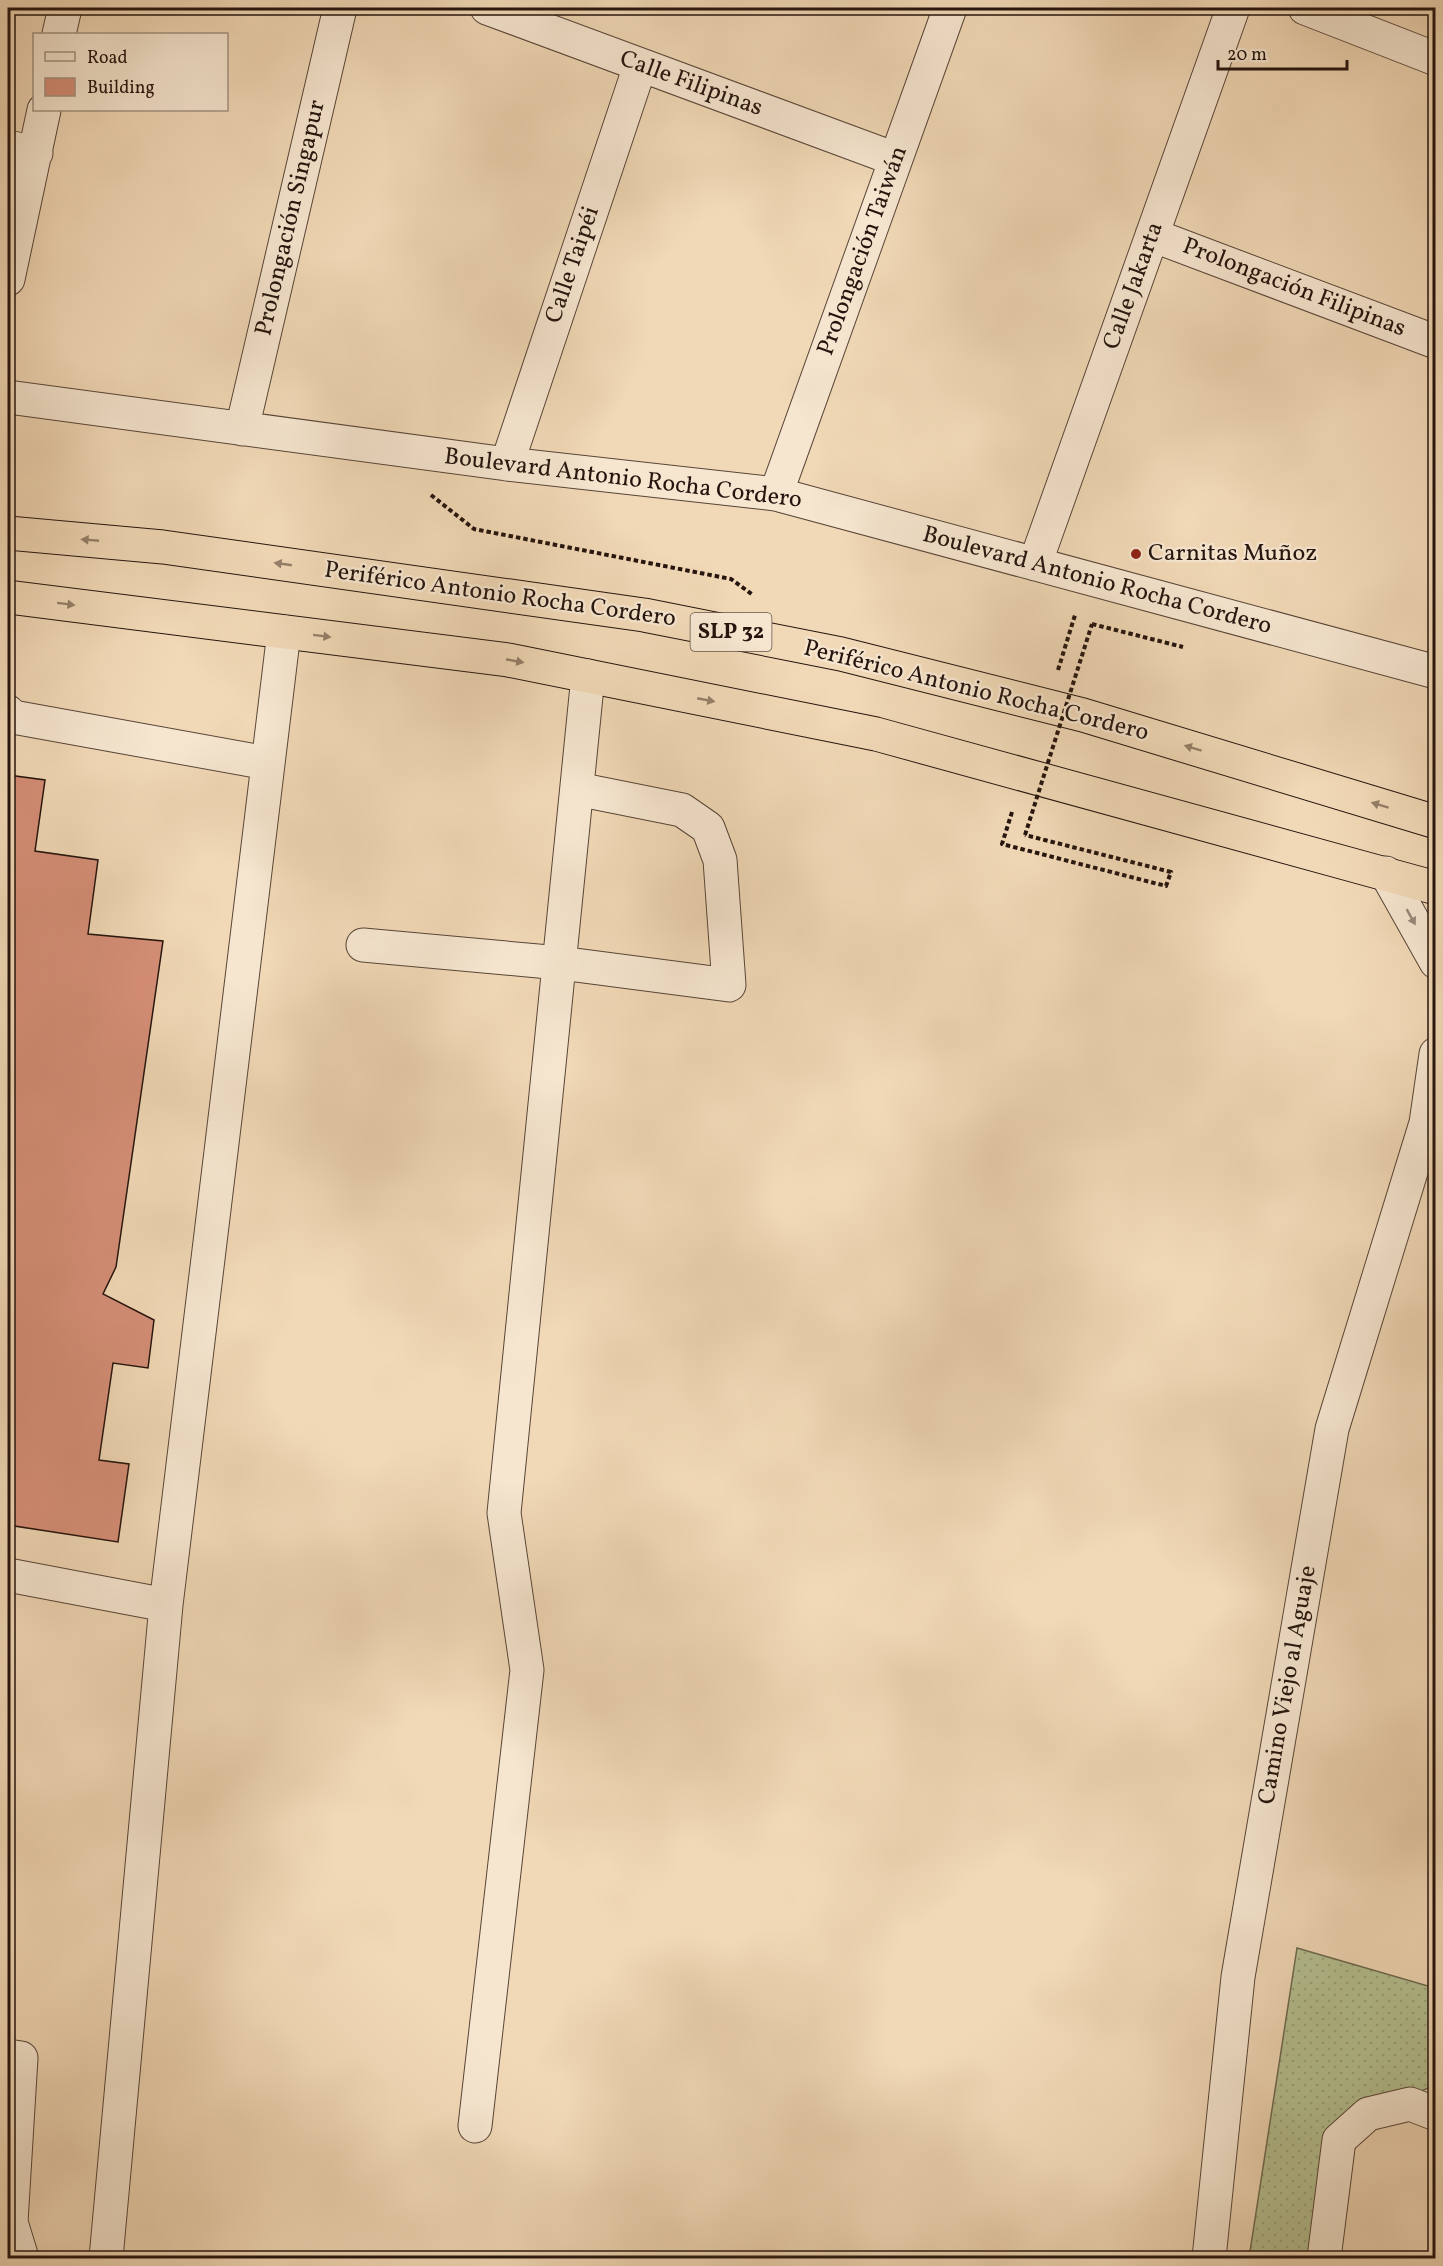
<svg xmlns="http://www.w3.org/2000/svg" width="1443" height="2266" viewBox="0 0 1443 2266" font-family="Vollkorn,serif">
  <defs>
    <pattern id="grass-dots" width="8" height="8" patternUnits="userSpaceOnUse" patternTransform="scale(1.5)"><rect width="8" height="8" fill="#b5c092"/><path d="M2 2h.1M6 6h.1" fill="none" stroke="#9ca47d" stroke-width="1.8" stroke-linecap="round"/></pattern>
  </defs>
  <rect width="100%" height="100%" fill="#f1d8b6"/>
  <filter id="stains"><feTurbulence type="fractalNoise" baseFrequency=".00333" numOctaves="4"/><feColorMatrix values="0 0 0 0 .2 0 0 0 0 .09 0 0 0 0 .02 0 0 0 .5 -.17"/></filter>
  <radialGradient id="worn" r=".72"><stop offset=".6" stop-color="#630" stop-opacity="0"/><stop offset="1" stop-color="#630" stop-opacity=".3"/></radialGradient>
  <!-- grass -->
  <path fill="url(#grass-dots)" stroke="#6d6a50" stroke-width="1.5" d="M1297,1948L1435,1988V2085L1408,2097L1364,2104L1316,2258H1249Z"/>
  <!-- building -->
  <path fill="#d68f78" stroke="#25140e" stroke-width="1.5" d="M8,775L45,780L35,851L98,860L88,934L163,941L116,1267L103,1294L154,1320L148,1368L113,1363L99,1460L129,1464L118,1542L8,1525Z"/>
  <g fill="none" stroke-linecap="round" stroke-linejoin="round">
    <!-- minor casing -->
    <g stroke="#584538" stroke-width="35">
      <path id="minor" d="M487,8L895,159
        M1305,8L1436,59
        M59,34L65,8
        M8,147L36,153
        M1152,235L1436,342
        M8,279L44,110
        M8,397L507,464L776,494L1436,672
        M242,429L340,8
        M507,464L640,66
        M776,494L950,8
        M1035,564L1233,8
        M8,712L13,717L267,763
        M1386,873L1436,962
        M363,945L560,963L729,985L720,860L708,828L682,810L577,789
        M8,1575L166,1605
        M8,2056L21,2058L11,2222L22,2258
        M475,2126L527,1670L504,1513L588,676
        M106,2258L166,1605L284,632
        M1209,2258L1238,1977L1332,1429L1426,1123L1436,1054
        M1324,2258L1339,2140L1368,2114L1410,2104L1436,2114"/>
    </g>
    <!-- highway casing -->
    <g stroke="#25140e" stroke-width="35">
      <path id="highway" d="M8,533L163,547L644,615L841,654L1083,715L1436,822
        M8,597L508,660L876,734L1436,888"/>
    </g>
    <!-- path -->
    <path stroke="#25140e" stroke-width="4" stroke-dasharray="4.5 3" stroke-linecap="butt" d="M431,495L474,529L731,579L753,595
      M1092,624L1183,647
      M1058,670L1075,615
      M1012,812L1002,844L1166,886L1171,872L1025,835"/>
    <!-- minor -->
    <use href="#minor" stroke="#f6e6d0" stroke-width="33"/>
    <!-- highway -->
    <use href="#highway" stroke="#f1d8b6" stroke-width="33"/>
    <!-- path-bridge -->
    <path stroke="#25140e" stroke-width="4" stroke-dasharray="4.5 3" stroke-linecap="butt" d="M1025,835L1092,624"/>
  </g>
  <!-- one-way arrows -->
  <defs><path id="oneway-solid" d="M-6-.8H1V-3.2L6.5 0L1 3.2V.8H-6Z" transform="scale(1.5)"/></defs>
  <g fill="#95806a">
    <use href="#oneway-solid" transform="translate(90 540) rotate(-175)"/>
    <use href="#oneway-solid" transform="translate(283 564) rotate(-172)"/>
    <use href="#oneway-solid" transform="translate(66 604) rotate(7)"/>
    <use href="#oneway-solid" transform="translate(322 636) rotate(7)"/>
    <use href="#oneway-solid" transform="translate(515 661) rotate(11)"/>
    <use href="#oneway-solid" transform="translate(706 700) rotate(11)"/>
    <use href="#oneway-solid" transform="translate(1193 748) rotate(-163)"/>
    <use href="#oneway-solid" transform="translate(1380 805) rotate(-163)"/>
  </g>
  <use fill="#988879" href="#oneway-solid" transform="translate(1411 917) rotate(61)"/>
  <!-- markers -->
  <circle fill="#8f2418" stroke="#f6e6d0" stroke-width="2" cx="1136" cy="554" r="6"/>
  <g text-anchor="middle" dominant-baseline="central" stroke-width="4.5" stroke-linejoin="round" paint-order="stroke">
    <!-- shield labels -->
    <rect fill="#f6e6d0" stroke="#645348" stroke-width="1.5" x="690.5" y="613" width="81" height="38" rx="4.5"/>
    <g font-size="22" font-weight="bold" fill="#25140e">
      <text x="731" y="632">SLP 32</text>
    </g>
    <!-- street labels -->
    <g font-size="24" fill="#25140e" stroke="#f6e6d0">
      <text transform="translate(691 84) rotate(20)">Calle Filipinas</text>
      <text transform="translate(291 218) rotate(-77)">Prolongación Singapur</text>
      <text transform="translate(863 251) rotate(-70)">Prolongación Taiwán</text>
      <text transform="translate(573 265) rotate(-71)">Calle Taipéi</text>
      <text transform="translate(1134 286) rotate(-70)">Calle Jakarta</text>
      <text transform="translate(1294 288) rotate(21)">Prolongación Filipinas</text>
      <text transform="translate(623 479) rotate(7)">Boulevard Antonio Rocha Cordero</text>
      <text transform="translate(1097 581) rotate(15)">Boulevard Antonio Rocha Cordero</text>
      <text transform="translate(500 595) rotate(8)">Periférico Antonio Rocha Cordero</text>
      <text transform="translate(976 691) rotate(14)">Periférico Antonio Rocha Cordero</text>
      <text transform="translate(1288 1685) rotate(-80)">Camino Viejo al Aguaje</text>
    </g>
    <!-- poi labels -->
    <g font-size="24" fill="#25140e" stroke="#f6e6d0" text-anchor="start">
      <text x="1148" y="554">Carnitas Muñoz</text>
    </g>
  </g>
  <!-- margin -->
  <rect width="1443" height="2266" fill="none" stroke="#f1d8b6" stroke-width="30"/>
  <rect x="9" y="9" width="1425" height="2248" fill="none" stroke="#25140e" stroke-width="3"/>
  <rect x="15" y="15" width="1413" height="2236" fill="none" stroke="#25140e" stroke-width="1.5"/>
  <!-- legend -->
  <rect x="33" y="33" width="195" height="78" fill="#f6e6d0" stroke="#a29282" stroke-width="1.5"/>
  <rect x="45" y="52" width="30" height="9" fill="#f6e6d0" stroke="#a29282" stroke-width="1.5"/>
  <text x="87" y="63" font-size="18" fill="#25140e">Road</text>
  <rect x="45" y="78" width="30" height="18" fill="#d68f78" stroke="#a29282" stroke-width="1.5"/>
  <text x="87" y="93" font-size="18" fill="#25140e">Building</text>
  <!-- scale -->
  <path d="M1218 60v9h129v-9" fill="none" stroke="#25140e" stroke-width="3"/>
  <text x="1227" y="60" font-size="18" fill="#25140e" stroke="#f6e6d0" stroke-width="4.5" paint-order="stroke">20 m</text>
  <rect width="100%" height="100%" filter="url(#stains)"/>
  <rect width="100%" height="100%" fill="url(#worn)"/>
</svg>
